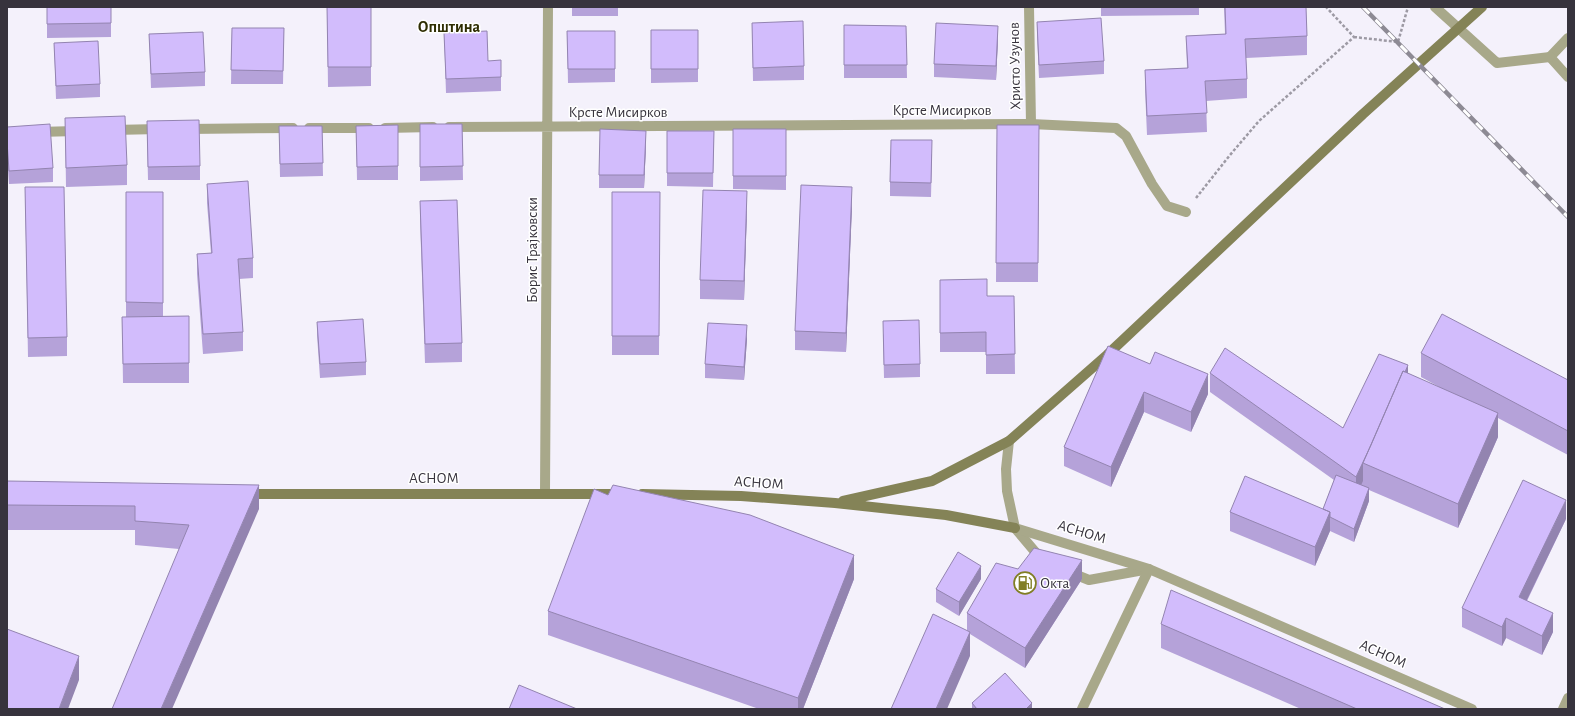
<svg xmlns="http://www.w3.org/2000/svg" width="1575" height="716" viewBox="0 0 1575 716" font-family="'Alegreya Sans',sans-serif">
  <rect width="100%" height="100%" fill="#f4f1fb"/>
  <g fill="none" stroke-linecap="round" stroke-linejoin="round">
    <!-- path -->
    <path stroke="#9d9aa4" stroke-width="2.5" stroke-dasharray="3 2" stroke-linecap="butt" d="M1354,37L1398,42L1408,7
      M1196,198L1230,155L1259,121L1354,37L1326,7"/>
    <!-- lane -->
    <path stroke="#a8a88a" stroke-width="10" d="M1568,38L1550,57L1568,77
      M1015,528L1042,560
      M1069,572L1089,580L1149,569
      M1563,709L1568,698"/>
    <!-- street -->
    <path stroke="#a8a88a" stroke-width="10" d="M1029,7L1031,124
      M1435,7L1497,63L1550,57
      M449,127L1031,124L1116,128L1126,136L1152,184L1167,206L1186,212
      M309,128H369
      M385,128L433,127
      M187,129L293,128
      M113,130L159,129
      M37,132L77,131
      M1009,441L1006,469L1007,491L1015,528L1149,569L1472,709
      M545,492L548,7
      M1082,709L1149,569"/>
    <!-- secondary -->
    <path stroke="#848357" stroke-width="10" d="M246,494H622
      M642,494L741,496L835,503L946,515L1015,528
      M843,501L932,481L1009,441L1107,355L1363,114L1482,7"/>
    <!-- rail casing -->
    <g stroke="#8d8a94" stroke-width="4.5">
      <path id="rail" d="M1363,7L1568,217"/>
    </g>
    <!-- rail -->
    <use href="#rail" stroke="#fff" stroke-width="3" stroke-dasharray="9" stroke-linecap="butt"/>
  </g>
  <!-- wall -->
  <path fill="#b5a2d9" d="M47,7H111V37L47,38Z
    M327,7H371V86L328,87Z
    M572,7H618V16H572Z
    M922,7H970V8Z
    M1101,7H1199V15L1101,16Z
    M1224,7H1306L1307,36V55L1246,58L1247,79V98L1206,101L1207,132L1147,135L1145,89V70L1187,68L1186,36L1225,34Z
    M1037,22L1104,61V74L1039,78L1037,36Z
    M752,23L804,66V80L753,81Z
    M844,25L906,26L907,78H844Z
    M232,28H284L283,84H231Z
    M651,30H698V82L651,83Z
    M567,31H615V82L568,83Z
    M444,33L488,61L501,77V91L446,93Z
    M149,34L205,72V86L151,88Z
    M998,39L996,80L934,77V64Z
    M54,43L100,84V97L56,99Z
    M65,118L127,165V185L66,187Z
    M420,124H462L463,180L420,181Z
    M398,125V180H357L356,126Z
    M997,125H1039L1038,282H996Z
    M279,126H322L323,176L280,177Z
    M7,127L53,168V182L9,184L7,154Z
    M733,129H786V190L733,189Z
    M667,131H714L713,187L667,186Z
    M147,135L200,166V180H148Z
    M646,145L644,188H599V175Z
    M932,154L931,197L890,196V182Z
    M207,184L253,258V278L239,279L243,332V351L203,354L197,274V254L211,253L207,203Z
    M25,187L67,337V356L28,357Z
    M126,192H163V317L189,316V383H123L122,317H126Z
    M612,192H660L659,355H612Z
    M420,201L462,343V362L425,363L420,220Z
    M852,206L846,352L795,350V331Z
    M747,210L744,300L700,299V280Z
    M940,280L987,296H1014L1015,374H986V352H940Z
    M317,322L366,362V375L320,378L317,335Z
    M883,334L920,364V377L884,378Z
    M747,339L744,380L705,378V364Z
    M1108,346L1208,394L1191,432L1144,412L1111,487L1064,466V447Z
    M1421,353L1568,380V455L1498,418V437L1458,528L1369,490V501L1354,542L1330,531L1315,566L1230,531V512L1323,509L1334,480L1210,392V373L1343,428L1408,374L1443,389L1421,377Z
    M7,481L259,509L179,549L135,545V530H7Z
    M608,495L854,579L803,709H759L548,635V611Z
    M1566,519L1527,601L1553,632L1542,655L1506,638L1502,646L1462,627V608Z
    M1018,569L1082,579L1025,668L970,634V656L967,631V613Z
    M981,579L959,616L936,602V589Z
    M1161,624L1445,709H1301L1161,648Z
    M972,703L1032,709H972Z"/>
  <!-- shaded-wall -->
  <path fill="#9384b0" d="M998,26V39L996,80V66Z
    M646,131V145L644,188V175Z
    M852,187V206L846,352V333Z
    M747,191V210L744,300V281Z
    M747,325V339L744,380V367Z
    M1408,365V385L1363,463V481L1356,496V477Z
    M1208,374V394L1191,432V412Z
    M1144,392V412L1111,487V467Z
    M1498,413V437L1458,528V504Z
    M259,485V509L172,709H161Z
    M1369,488V501L1354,542V529Z
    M1566,500V519L1519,616V597Z
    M1330,512V531L1315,566V547Z
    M854,555V579L803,709H798V698Z
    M1082,560V579L1025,668V648Z
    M981,566V579L959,616V602Z
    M1553,613V632L1542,655V636Z
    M1506,618V638L1502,646V627Z
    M970,632V656L947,709H936Z
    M79,656V680L68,709H59Z
    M1032,703V709H1026Z"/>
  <!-- building -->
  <path fill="#d2bcfc" stroke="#9384b0" d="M47,7H111V23L47,24Z
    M327,7H371V67H328Z
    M1225,7H1306L1307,36L1245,39L1247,79L1205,81L1207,113L1147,116L1145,70L1188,68L1186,36L1226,34Z
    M1101,18L1104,61L1039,65L1037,22Z
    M803,21L804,66L753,68L752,23Z
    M936,23L998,26L996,66L934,64Z
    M844,25L906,26L907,65H844Z
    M232,28H284L283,71L231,70Z
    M651,30H698V69H651Z
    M487,31L488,61L501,60V77L446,79L444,33Z
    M567,31H615V69H568Z
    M203,32L205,72L151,74L149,34Z
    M98,41L100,84L56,86L54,43Z
    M125,116L127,165L66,168L65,118Z
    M199,120L200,166L148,167L147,121Z
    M50,124L53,168L9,171L7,141V127Z
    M420,124H462L463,166L420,167Z
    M398,125V166L357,167L356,126Z
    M997,125H1039L1038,263H996Z
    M279,126H322L323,163L280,164Z
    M600,129L646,131L644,175H599Z
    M733,129H786V176H733Z
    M667,131H714L713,173H667Z
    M891,140H932L931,183L890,182Z
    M248,181L253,258L238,259L243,332L203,334L197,254L212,253L207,184Z
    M801,185L852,187L846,333L795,331Z
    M25,187H64L67,337L28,338Z
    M703,190L747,191L744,281L700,280Z
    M126,192H163V303L126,302Z
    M612,192H660L659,336H612Z
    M457,200L462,343L425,344L420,201Z
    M987,279V296H1014L1015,354L986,355V332L940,333V280Z
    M1442,314L1568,380V431L1421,353Z
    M189,316V363L123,364L122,317Z
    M363,319L366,362L320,364L317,322Z
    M919,320L920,364L884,365L883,321Z
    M708,323L747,325L744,367L705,364Z
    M1108,346L1150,364L1155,352L1208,374L1191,412L1144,392L1111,467L1064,447Z
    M1225,348L1343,428L1379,354L1408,365L1405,372L1403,371L1371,445L1356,477L1210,373Z
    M1403,371L1498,413L1458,504L1363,463Z
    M1336,475L1369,488L1354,529L1330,517V512L1323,509Z
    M1245,476L1330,512L1315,547L1230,512Z
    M1523,480L1566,500L1519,597L1553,613L1542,636L1506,618L1502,627L1462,608Z
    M7,481L259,485L161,709H112L189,525L135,521V506L7,505Z
    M613,485L750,515L854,555L798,698L548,611L594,489L608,495Z
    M1034,548L1082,560L1025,648L967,613L996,563L1018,569Z
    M958,552L981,566L959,602L936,589Z
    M1171,590L1445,709H1357L1161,624Z
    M933,614L970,632L936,709H891Z
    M7,629L79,656L59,709H7Z
    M1005,673L1032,703L1026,709H977L972,703Z
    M519,685L577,709H509Z"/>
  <!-- icons -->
  <defs>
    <g id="fuel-ring" transform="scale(1.15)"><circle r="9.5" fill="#fff" stroke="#817e26" stroke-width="1.5"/><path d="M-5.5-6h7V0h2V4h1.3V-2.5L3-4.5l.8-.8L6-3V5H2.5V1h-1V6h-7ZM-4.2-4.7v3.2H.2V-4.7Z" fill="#817e26"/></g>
  </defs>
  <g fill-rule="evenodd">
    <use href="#fuel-ring" x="1025" y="583"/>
  </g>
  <g text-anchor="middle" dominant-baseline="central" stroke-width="3" stroke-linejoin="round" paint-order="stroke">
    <!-- street labels -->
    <g font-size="15" fill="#37333d" stroke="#fff">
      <text transform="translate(1015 66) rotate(-91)">Христо Узунов</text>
      <text x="942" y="110">Крсте Мисирков</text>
      <text x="618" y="112">Крсте Мисирков</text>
      <text transform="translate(532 250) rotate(-90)">Борис Трајковски</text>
      <text x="434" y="478">АСНОМ</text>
      <text transform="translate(759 483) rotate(4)">АСНОМ</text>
      <text transform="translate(1082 532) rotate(17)">АСНОМ</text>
      <text transform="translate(1383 654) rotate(24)">АСНОМ</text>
    </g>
    <!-- poi labels -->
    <g font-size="15" fill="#37333d" stroke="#fff" text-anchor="start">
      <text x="1040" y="583">Окта</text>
    </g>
    <!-- neighbourhood labels -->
    <g font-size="16" font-weight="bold" fill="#2f2e03" stroke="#fff">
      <text x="449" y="27">Општина</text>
    </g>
  </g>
  <!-- border -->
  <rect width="1575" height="716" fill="none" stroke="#37333d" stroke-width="16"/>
</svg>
